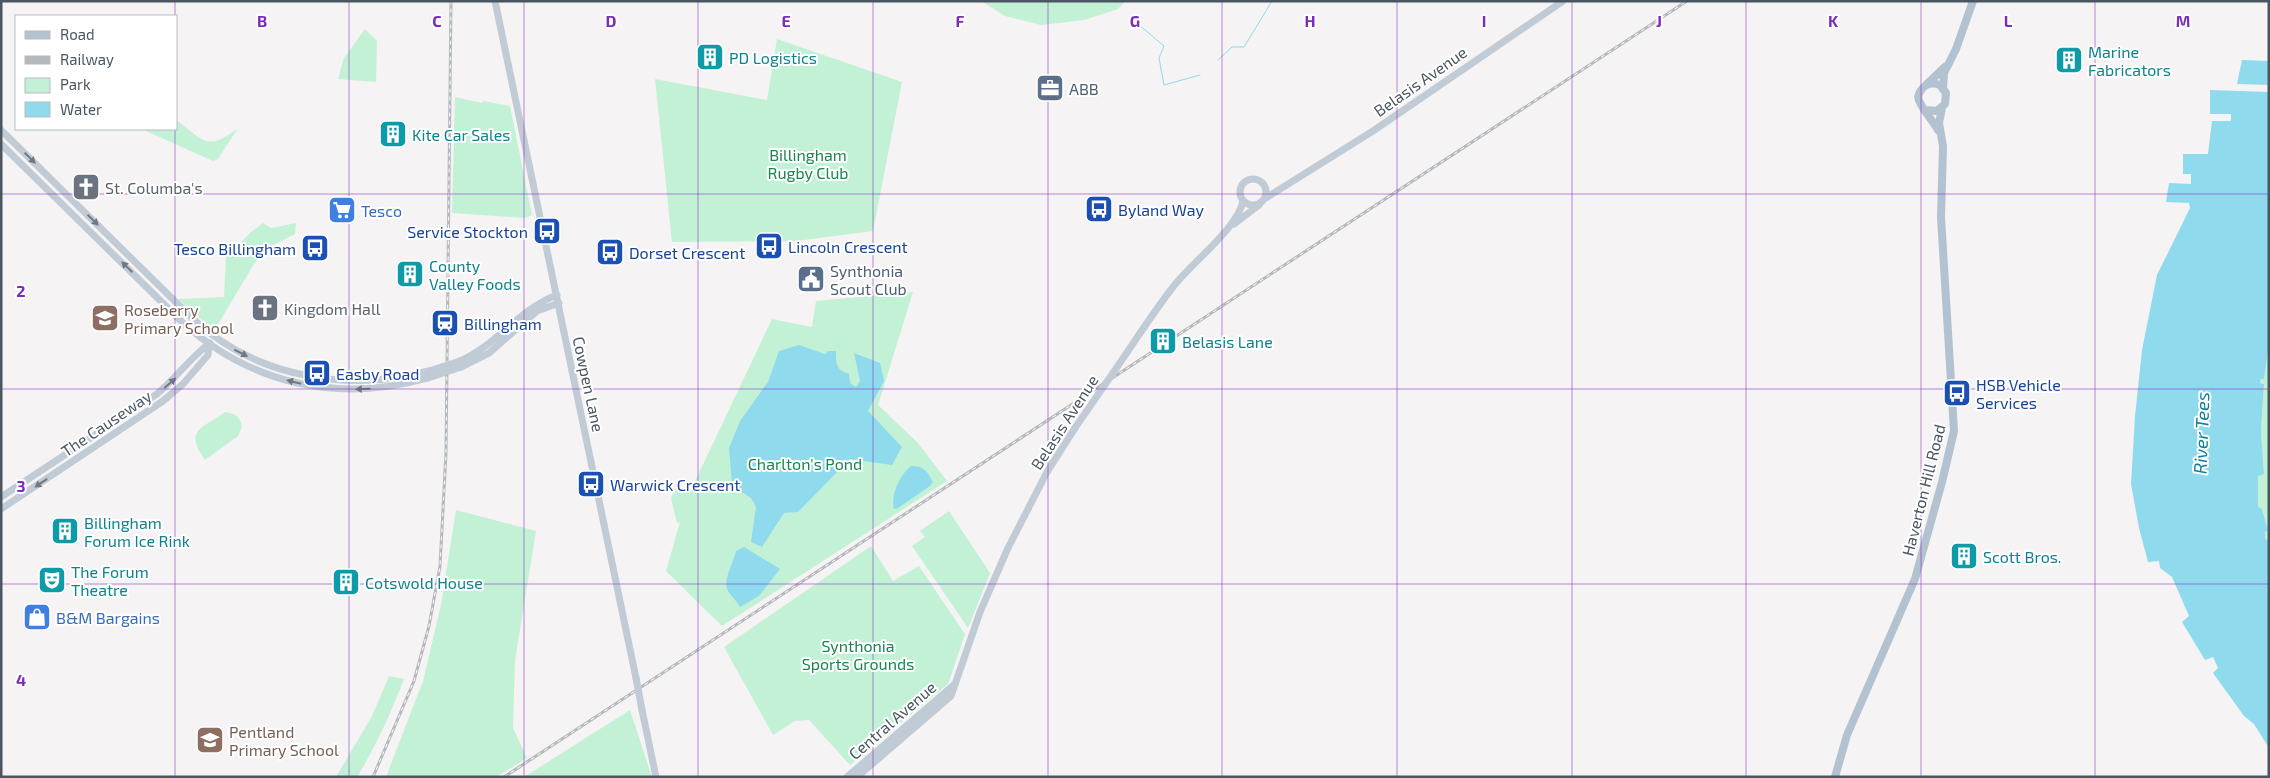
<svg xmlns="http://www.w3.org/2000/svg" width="2270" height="778" viewBox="0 0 2270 778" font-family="'Exo 2',sans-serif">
  <rect width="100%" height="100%" fill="#f5f3f3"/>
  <!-- green -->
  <path fill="#c3f1d5" d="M981,1H1125L1118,9L1084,20L1041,25L1005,16Z
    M365,29L377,41L376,82L338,79L344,58Z
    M777,39L902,82L873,231L796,241L672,242L655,79L767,100Z
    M455,97L482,103L483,101L510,106L532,215L525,218L452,213Z
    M176,120C205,141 207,152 238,128L218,159L213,161L146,131L147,129H176Z
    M263,223L271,228L296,223L295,234L268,248L254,264L217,326L211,328L178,299L224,297L226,257L251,232Z
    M913,292L878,405L918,443L947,481L722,626L666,571L680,522L677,523L671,498L676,488L690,492L772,319L812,327L816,301Z
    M2269,345V542L2265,538V532L2268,531L2262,509L2258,508V476L2264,473L2261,432L2264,384H2260L2261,378L2264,379Z
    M225,412C236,414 240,416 242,427L238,436L205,460C184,430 201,429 225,412Z
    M456,510L536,531L515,660L513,728L527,758L496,777H386L423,681L441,605Z
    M949,511L990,573L968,628L912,546L925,537L920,531Z
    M871,546L893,581L919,566L965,634L948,684L850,765L809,720L795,721L773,735L724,647Z
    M389,676L404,679C391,713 376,746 357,777H336L372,716Z
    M630,710L652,777H524L535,770Z"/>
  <!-- water -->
  <path fill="#90daee" d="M2242,60L2269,61V85L2237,84Z
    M2210,90L2269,92V345L2264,379H2261L2260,383L2264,384L2261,432L2264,474L2258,476V507L2262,509L2268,531L2265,532V538L2269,542V748L2254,724L2244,716L2213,673L2218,668L2213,657L2205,660L2182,622L2189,616L2172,577L2160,568L2159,561L2148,562L2139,528L2131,484L2135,416L2142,350L2157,275L2190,208L2189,203L2166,202L2169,183L2191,184V174H2183V154H2208L2212,121H2231V114H2210Z
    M799,345L825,354L828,351H836C836,364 836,370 849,374L850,383L856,387L860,381L854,353L880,363L884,381L868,411L902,447L892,465L850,459L798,512L784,513L762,547L751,542L756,507L751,498L737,489L732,482L729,448L740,421L768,382L779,351Z
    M911,466C924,466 927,471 933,482L930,486L898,508L894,509C890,495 900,475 911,466Z
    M744,547L780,569L759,596L740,607C737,601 731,596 728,591C722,580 734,562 736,551Z"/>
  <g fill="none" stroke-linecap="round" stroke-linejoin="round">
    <!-- stream -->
    <path stroke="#90daee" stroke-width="1" d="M1139,25L1164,46L1159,58L1164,85L1200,75
      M1218,60L1232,47H1244L1272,1"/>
    <!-- secondary -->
    <path stroke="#c1cbd6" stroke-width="7" d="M495,1L636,678
      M1,130L192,318C255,377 347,393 429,371
      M1,144L182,322C252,385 338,403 428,378
      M1240 192a13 13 0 1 1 26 0a13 13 0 1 1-26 0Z
      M1264,199L1373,131L1563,1
      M1234,224L1259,205
      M460,361C497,345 519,309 557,295
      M461,367L489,353L537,311L559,303
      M1113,373C1133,344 1152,314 1173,287C1192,262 1238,228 1243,201
      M1,497L157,394C176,378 191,357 210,343
      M1,509L163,401L183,384L208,355L209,345
      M642,710L656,777
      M847,777L955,684
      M857,777L951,696L980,612L1008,548L1047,472L1075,428"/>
    <!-- primary -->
    <path stroke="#b3c2d1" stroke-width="8" d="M1927,84L1945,67
      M1943,88L1944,73L1956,49L1973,1
      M1926,110L1937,111L1945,104L1946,93L1940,85C1929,81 1921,86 1918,97C1919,106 1932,119 1938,130
      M1835,777L1847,735L1915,579L1942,482L1954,431L1941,217L1943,146L1939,123L1942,108"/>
    <!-- rail casing -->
    <g stroke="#b5b8bd" stroke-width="3">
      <path id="rail" d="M373,777L414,681L429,626L440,566L446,453L451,1
        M504,777L1687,1"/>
    </g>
    <!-- rail -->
    <use href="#rail" stroke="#fff" stroke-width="1" stroke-dasharray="4" stroke-linecap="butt"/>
    <!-- secondary-bridge -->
    <path stroke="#c1cbd6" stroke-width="7" d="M429,371L460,361
      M428,378L461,367
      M1075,428L1113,373
      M636,678L642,710"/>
  </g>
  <!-- one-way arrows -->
  <defs><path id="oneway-solid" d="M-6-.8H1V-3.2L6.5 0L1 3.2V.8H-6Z" transform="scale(1.25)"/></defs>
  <g fill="#6e7984">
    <use href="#oneway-solid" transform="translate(30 158) rotate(44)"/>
    <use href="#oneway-solid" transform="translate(93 220) rotate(44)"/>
    <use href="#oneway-solid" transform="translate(127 267) rotate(-136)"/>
    <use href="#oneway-solid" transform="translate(241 353) rotate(27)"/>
    <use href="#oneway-solid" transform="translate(294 382) rotate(-166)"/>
    <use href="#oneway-solid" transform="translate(170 383) rotate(-41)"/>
    <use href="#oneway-solid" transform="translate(363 389) rotate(179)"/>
    <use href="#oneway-solid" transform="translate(41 483) rotate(146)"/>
  </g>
  <!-- grid -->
  <path fill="none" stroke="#7b2cbf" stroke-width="1" stroke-opacity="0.55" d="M175,1V16M349,1V777M524,1V777M698,1V777M873,1V777M1048,1V777M1222,1V777M1397,1V777M1572,1V777M1746,1V777M1921,1V777M2095,1V777M175,129V777M1,194H2269M1,389H2269M1,584H2269"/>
  <!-- icons -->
  <defs>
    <g id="building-square" transform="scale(1.4375)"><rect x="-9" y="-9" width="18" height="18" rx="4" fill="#0f9aa8" stroke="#fff"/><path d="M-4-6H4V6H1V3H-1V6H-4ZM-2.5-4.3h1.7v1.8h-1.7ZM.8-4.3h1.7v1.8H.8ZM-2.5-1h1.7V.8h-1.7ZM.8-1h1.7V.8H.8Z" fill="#fff"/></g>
    <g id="office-square" transform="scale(1.4375)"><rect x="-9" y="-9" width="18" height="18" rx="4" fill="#5c6f8a" stroke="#fff"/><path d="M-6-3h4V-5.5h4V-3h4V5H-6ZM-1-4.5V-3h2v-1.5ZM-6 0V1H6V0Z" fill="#fff"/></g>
    <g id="church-square" transform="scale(1.4375)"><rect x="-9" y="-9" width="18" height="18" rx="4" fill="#6b7280" stroke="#fff"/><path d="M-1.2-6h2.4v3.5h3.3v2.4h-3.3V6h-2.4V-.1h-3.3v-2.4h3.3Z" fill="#fff"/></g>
    <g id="bus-square" transform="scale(1.4375)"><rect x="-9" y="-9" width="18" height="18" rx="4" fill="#1a4fb4" stroke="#fff"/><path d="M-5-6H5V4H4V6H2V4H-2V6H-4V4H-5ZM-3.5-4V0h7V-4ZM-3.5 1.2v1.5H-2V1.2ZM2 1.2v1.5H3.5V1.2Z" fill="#fff"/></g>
    <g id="supermarket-square" transform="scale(1.4375)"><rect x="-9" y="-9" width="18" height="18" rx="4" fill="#3f7fe0" stroke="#fff"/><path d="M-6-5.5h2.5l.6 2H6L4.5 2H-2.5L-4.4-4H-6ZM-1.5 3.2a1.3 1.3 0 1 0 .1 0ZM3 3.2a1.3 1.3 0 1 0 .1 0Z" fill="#fff"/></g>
    <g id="civic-square" transform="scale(1.4375)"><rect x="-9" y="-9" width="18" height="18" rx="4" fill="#5c6f8a" stroke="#fff"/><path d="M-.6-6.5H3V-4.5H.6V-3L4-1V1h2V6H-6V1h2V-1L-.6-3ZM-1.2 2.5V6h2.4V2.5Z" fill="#fff"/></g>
    <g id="school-square" transform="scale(1.4375)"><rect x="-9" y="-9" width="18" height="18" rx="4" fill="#8d6e63" stroke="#fff"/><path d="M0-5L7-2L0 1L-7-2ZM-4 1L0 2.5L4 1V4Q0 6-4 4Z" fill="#fff"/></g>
    <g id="station-square" transform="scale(1.4375)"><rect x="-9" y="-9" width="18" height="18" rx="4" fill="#1a4fb4" stroke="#fff"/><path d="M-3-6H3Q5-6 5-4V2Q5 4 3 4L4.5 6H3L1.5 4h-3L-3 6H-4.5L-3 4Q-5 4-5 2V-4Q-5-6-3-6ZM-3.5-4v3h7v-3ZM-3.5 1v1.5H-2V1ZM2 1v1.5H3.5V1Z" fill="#fff"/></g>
    <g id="theatre-square" transform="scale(1.4375)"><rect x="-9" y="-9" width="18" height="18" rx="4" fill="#0f9aa8" stroke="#fff"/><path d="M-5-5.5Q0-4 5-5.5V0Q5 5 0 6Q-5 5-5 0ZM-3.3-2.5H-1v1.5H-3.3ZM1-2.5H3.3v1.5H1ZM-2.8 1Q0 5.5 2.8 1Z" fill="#fff"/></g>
    <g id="shop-square" transform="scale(1.4375)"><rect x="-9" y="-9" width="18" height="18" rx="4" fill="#3f7fe0" stroke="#fff"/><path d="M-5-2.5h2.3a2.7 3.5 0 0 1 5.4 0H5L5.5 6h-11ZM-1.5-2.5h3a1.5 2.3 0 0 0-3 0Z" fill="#fff"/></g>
  </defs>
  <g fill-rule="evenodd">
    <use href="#building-square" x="710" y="57"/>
    <use href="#building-square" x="2069" y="60"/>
    <use href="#office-square" x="1050" y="88"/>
    <use href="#building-square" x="393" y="134"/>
    <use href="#church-square" x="86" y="187"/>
    <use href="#bus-square" x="1099" y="209"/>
    <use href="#supermarket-square" x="342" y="210"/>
    <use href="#bus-square" x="547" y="231"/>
    <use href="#bus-square" x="769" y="246"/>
    <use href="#bus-square" x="315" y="248"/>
    <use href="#bus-square" x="610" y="252"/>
    <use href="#building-square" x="410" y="274"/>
    <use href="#civic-square" x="811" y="279"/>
    <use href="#church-square" x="265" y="308"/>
    <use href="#school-square" x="105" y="318"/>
    <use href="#station-square" x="445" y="323"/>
    <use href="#building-square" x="1163" y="341"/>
    <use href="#bus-square" x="317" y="373"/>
    <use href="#bus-square" x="1957" y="393"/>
    <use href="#bus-square" x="591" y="484"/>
    <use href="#building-square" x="65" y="531"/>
    <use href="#building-square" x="1964" y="556"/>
    <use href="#theatre-square" x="52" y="580"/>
    <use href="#building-square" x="346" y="582"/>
    <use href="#shop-square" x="37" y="617"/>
    <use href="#school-square" x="210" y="740"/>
  </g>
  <g text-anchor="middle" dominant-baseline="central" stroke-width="4" stroke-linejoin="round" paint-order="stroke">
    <!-- culture labels -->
    <g font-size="16" fill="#0d838f" stroke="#fff" text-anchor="start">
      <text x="2088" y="51">Marine<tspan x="2088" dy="18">Fabricators</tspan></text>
      <text x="729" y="57">PD Logistics</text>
      <text x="412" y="134">Kite Car Sales</text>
      <text x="429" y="265">County<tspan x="429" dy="18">Valley Foods</tspan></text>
      <text x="1182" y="341">Belasis Lane</text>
      <text x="84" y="522">Billingham<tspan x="84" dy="18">Forum Ice Rink</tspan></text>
      <text x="1983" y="556">Scott Bros.</text>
      <text x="71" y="571">The Forum<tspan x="71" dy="18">Theatre</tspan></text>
      <text x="365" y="582">Cotswold House</text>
    </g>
    <!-- street labels -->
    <g font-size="16" fill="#4a5661" stroke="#fff">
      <text transform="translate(1420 81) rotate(-35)">Belasis Avenue</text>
      <text transform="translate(589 384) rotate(78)">Cowpen Lane</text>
      <text transform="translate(1064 422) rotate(-57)">Belasis Avenue</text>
      <text transform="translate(106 423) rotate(-34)">The Causeway</text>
      <text transform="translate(1923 490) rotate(-76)">Haverton Hill Road</text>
      <text transform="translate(892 720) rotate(-41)">Central Avenue</text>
    </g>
    <!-- service labels -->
    <g font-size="16" fill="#4e5e75" stroke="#fff" text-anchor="start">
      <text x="1069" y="88">ABB</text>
      <text x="830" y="270">Synthonia<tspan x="830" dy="18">Scout Club</tspan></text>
    </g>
    <!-- park labels -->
    <g font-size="16" fill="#17864f" stroke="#fff">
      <text x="808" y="154">Billingham<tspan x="808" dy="18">Rugby Club</tspan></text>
      <text x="805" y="463">Charlton's Pond</text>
      <text x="858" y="645">Synthonia<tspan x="858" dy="18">Sports Grounds</tspan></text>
    </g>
    <!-- worship labels -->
    <g font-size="16" fill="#5b616d" stroke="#fff" text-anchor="start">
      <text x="105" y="187">St. Columba's</text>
      <text x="284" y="308">Kingdom Hall</text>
    </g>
    <!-- transit labels -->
    <g font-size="16" fill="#164399" stroke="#fff" text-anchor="start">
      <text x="1118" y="209">Byland Way</text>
      <text x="528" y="231" text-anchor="end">Service Stockton</text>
      <text x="788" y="246">Lincoln Crescent</text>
      <text x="296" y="248" text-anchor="end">Tesco Billingham</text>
      <text x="629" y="252">Dorset Crescent</text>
      <text x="464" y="323">Billingham</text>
      <text x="336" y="373">Easby Road</text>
      <text x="1976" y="384">HSB Vehicle<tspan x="1976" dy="18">Services</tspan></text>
      <text x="610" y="484">Warwick Crescent</text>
    </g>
    <!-- shop labels -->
    <g font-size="16" fill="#366cbe" stroke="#fff" text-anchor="start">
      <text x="361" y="210">Tesco</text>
      <text x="56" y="617">B&amp;M Bargains</text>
    </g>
    <!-- education labels -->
    <g font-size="16" fill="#785e54" stroke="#fff" text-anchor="start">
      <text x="124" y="309">Roseberry<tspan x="124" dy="18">Primary School</tspan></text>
      <text x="229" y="731">Pentland<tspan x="229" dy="18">Primary School</tspan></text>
    </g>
    <!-- water labels -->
    <g font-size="18" font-style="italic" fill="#0c7c9b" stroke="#fff">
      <text transform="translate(2201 433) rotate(-88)">River Tees</text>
    </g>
  </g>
  <g font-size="16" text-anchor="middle" font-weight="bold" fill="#7b2cbf" stroke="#fff" stroke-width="4" stroke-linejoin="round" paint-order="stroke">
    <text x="262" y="27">B</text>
    <text x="437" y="27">C</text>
    <text x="611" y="27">D</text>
    <text x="786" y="27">E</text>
    <text x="960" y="27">F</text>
    <text x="1135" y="27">G</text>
    <text x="1310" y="27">H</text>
    <text x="1484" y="27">I</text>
    <text x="1659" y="27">J</text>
    <text x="1833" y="27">K</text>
    <text x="2008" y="27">L</text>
    <text x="2183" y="27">M</text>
    <text x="21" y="297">2</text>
    <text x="21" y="492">3</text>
    <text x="21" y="686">4</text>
  </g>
  <!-- border -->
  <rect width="2270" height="778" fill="none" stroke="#4a5661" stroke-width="5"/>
  <!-- legend -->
  <rect x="15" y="15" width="162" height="115" fill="#ffffff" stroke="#b7bbc0"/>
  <rect x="25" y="31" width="25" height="8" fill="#b3c2d1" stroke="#b7bbc0"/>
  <text x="60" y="40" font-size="15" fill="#4a5661">Road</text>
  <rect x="25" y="56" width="25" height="8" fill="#b5b8bd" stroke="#b7bbc0"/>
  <text x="60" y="65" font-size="15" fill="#4a5661">Railway</text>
  <rect x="25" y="78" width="25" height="15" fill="#c3f1d5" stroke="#b7bbc0"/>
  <text x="60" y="90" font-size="15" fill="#4a5661">Park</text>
  <rect x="25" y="102" width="25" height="15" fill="#90daee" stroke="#b7bbc0"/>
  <text x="60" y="115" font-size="15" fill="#4a5661">Water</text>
</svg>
